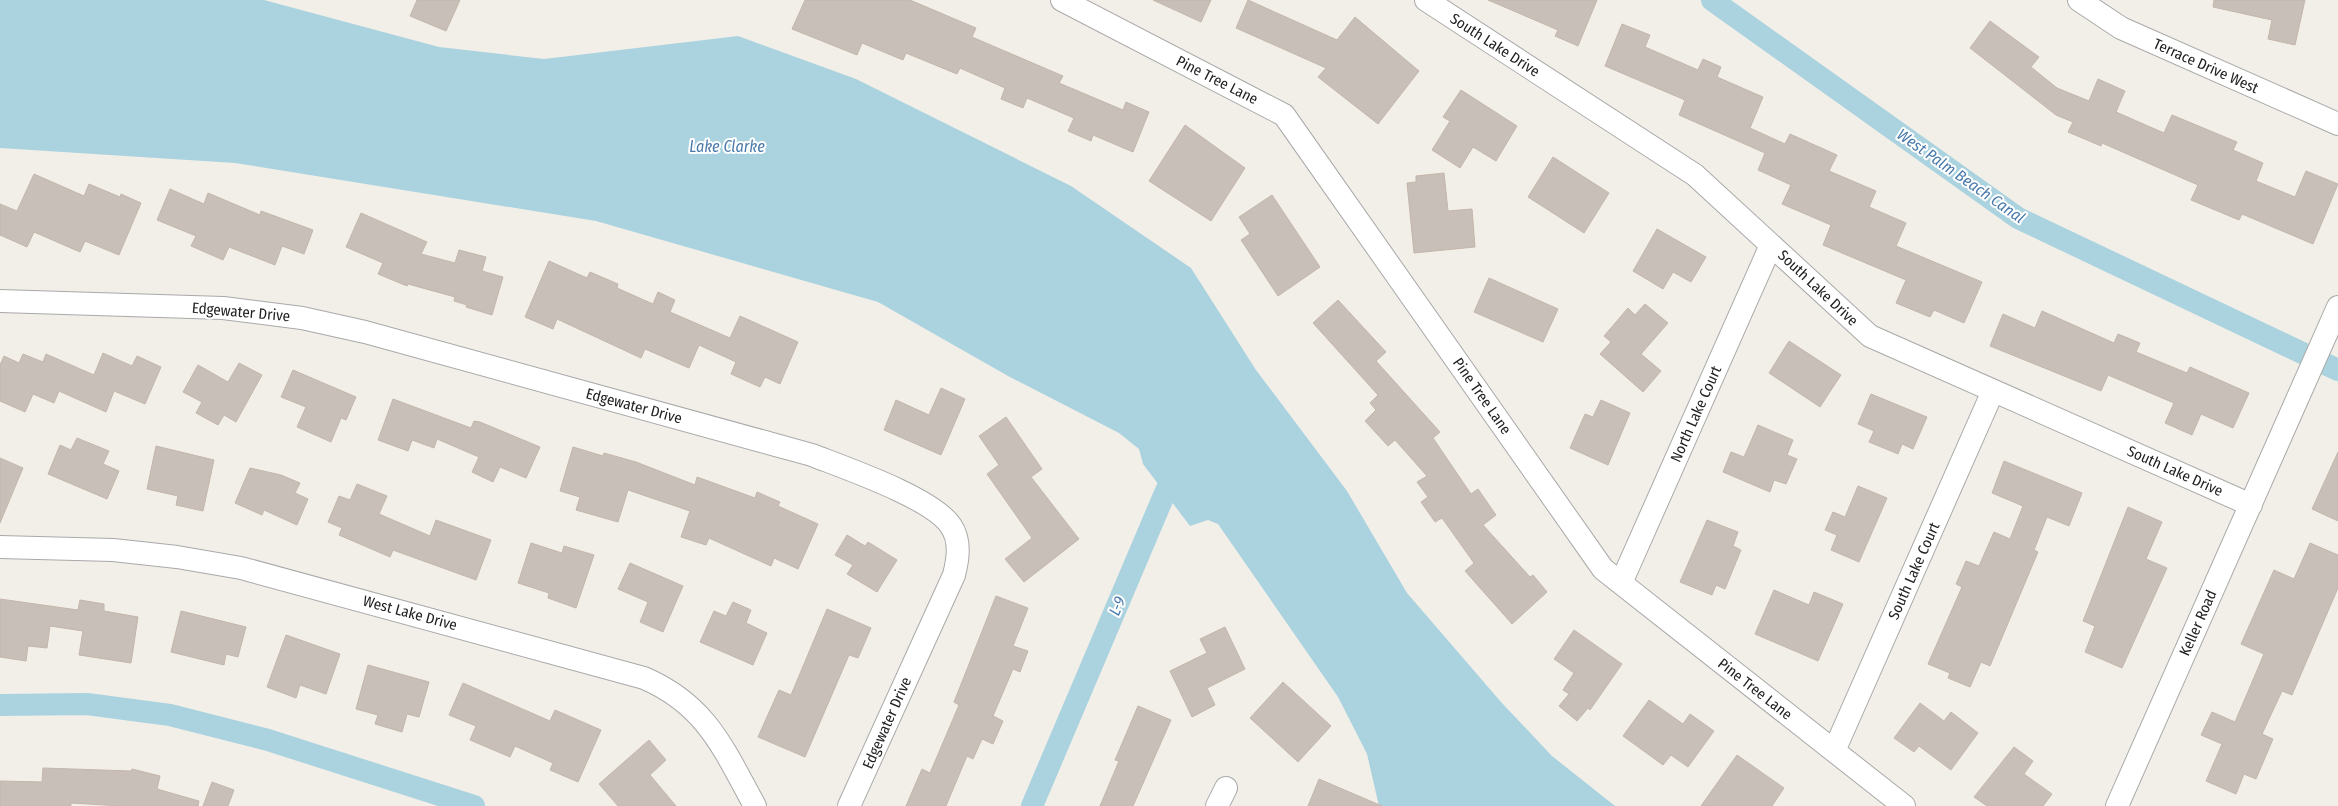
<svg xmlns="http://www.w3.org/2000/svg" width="2338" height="806" viewBox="0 0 2338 806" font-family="'Fira Sans Condensed',sans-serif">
  <rect width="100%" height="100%" fill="#f2efe9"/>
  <!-- water -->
  <path fill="#aad3df" d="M0,0H264L439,47L544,59L738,36L856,79L1071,186L1191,268L1256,370L1347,491L1407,593L1501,702L1552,756L1615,806H1379L1367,754L1338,697L1218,524L1208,520L1190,526L1143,464L1139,449L1119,433L1008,376L878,302L596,221L235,163L0,148Z"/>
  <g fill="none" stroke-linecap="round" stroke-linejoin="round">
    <!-- canal -->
    <path stroke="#aad3df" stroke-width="22" d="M1712,0L2018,218L2338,370
      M0,705L87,704L170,715L268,740L474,806
      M1032,806L1165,493L1179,465"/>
  </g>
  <!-- building -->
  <path fill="#c7bfb8" stroke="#c4b6ab" d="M417,0H460L446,31L410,16Z
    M805,0H910L976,28L972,37L1063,76L1059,83L1123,110L1126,102L1149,112L1133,152L1093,135L1091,141L1068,131L1074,118L1027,98L1023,108L1001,99L1005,88L960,68L957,74L906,53L903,60L862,43L857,55L792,29Z
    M1153,0H1211L1201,22Z
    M1248,0L1337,40L1355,17L1419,71L1378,124L1318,77L1326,68L1236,28Z
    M1488,0H1597L1578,46L1555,36L1558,30Z
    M2214,0H2305L2295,45L2268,39L2272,20L2213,7Z
    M1990,21L2039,57L2031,67L2057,88L2089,101L2098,79L2125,91L2116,112L2164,133L2172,115L2237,142L2233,150L2263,163L2256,181L2295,197L2306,171L2338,184L2313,244L2242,214L2239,220L2191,200L2198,185L2102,143L2101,146L2068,132L2073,122L2056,115L1970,48Z
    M1622,24L1650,35L1645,47L1698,70L1703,59L1721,67L1717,77L1763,97L1750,128L1785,144L1790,134L1837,155L1829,171L1876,191L1869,207L1906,223L1896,246L1982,282L1964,323L1934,310L1930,317L1896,303L1906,280L1823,245L1831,225L1782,204L1791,185L1758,170L1765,153L1679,115L1685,100L1605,66Z
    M1461,90L1517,126L1496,161L1473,147L1460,168L1432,150L1450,121L1443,117Z
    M1185,125L1245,168L1211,221L1149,181Z
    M1553,157L1609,193L1584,233L1528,197Z
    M1444,173L1448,211L1472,209L1475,247L1414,253L1407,183L1416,182V176Z
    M34,174L84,196L89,184L120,197L121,194L141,203L119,255L85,241L80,252L34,232L27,247L0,235V204L17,211Z
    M170,189L204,204L208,193L260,215L261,211L313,230L304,254L282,246L275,265L229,247L223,260L191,246L196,236L157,220Z
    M1272,195L1320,267L1278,296L1241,240L1250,234L1239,217Z
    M361,213L427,242L421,254L455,263L459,250L486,257L482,271L503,277L492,315L466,307L467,305L454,301L455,297L408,284L407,286L378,274L383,263L346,247Z
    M1657,229L1706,257L1691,282L1673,272L1663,289L1633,271Z
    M549,261L587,278L590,272L618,284L617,288L653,304L658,292L675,300L670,312L730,338L740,316L798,342L780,384L765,377L760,387L731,374L736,362L699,345L689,368L645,349L641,358L557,319L553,329L525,317Z
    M1489,278L1558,309L1543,342L1474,312Z
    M1338,300L1386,352L1376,361L1440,432L1433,438L1471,494L1478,489L1496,515L1483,525L1530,577L1533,575L1547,592L1512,624L1465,571L1474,563L1442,518L1435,522L1421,502L1428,497L1417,482L1427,476L1395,440L1388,446L1365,421L1376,410L1370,403L1378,395L1313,323Z
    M1645,304L1668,323L1641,354L1661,371L1643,392L1600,354L1611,342L1604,336L1628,308L1635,315Z
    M2042,311L2114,343L2118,334L2140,343L2136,352L2187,373L2190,367L2249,393L2233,428L2201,414L2192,435L2165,423L2174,403L2108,375L2101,391L1990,346L2003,314L2035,328Z
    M1789,341L1841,375L1820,407L1769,373Z
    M103,353L132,366L137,356L161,367L145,404L114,391L106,412L59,391L54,403L33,394L25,412L0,401V365L4,356L19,363L23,354L43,362L46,354L94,375Z
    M239,363L262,375L236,422L224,415L218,425L196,413L202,402L183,392L198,365L228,382Z
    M293,370L356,397L346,420L341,418L331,442L297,427L306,407L281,397Z
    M941,388L965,399L941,455L884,430L896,400L929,415Z
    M1871,394L1927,417L1913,449L1902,444L1898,454L1869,442L1874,431L1858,424Z
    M393,399L471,428L474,421L480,422L540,447L526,478L500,467L493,482L472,472L479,457L437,439L434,448L412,440L408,451L378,440Z
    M1601,400L1630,413L1608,465L1570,448L1585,414L1593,417Z
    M1006,417L1042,469L1031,477L1079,539L1024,582L1005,559L1032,538L987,474L999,465L979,436Z
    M1758,425L1793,440L1787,455L1797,459L1786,484L1774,480L1770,492L1723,472L1731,452L1744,457Z
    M77,438L109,451L103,464L119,471L107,499L48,474L60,445L71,450Z
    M156,446L214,460L203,511L176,505L178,496L147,489Z
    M573,447L603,456L604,453L636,462L695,485L697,477L755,498L757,492L780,502L778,506L818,524L798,569L774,558L771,566L709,538L706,545L681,537L690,511L628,490L618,522L576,510L580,497L560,491Z
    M2338,452V521L2312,509Z
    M0,458L23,468L0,523Z
    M2004,461L2082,493L2069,526L2047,517L2034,550L2038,552L1990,666L1981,662L1970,687L1948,678L1950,673L1928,664L1962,587L1956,584L1966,561L1979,566L1994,532L2010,539L2023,506L1992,493Z
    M250,468L281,475L300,483L295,493L308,499L297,525L264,510L262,515L235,503Z
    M357,484L387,496L379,514L430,536L436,520L491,540L476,580L393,550L390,557L339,535L342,528L328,522L339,496L350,500Z
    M1858,486L1887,498L1859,562L1831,550L1837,535L1825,530L1833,512L1845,517Z
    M2128,507L2162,522L2146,559L2167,568L2122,668L2085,652L2095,626L2083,621Z
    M1707,520L1738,532L1733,546L1741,550L1725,589L1716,585L1712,595L1680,582Z
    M847,535L865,546L868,542L897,560L877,592L847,574L853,565L835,555Z
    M531,543L562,553L564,546L594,555L576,608L548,598L549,593L518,583Z
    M2310,543L2338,555V588L2292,695L2282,691L2262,734L2273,739L2256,779L2244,774L2236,794L2206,781L2222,744L2201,735L2212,712L2235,722L2264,654L2241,644L2274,570L2294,579Z
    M630,563L683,586L663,632L640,622L648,602L618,589Z
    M1774,590L1809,605L1814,592L1843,604L1818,661L1755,634Z
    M996,596L1028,608L1013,646L1028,651L1020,672L1013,669L993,716L1003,721L993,744L982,739L973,759L967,756L946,806H906L922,769L930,773L959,705L954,702Z
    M0,599L78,610L80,600L104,604V611L138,617L131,663L79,655L83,631L50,626L47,648L28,646L26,661L0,657Z
    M733,602L751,610L746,623L767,633L753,665L700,642L714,611L726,616Z
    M827,609L871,628L858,658L849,655L805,757L758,737L779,690L791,695Z
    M181,611L246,627L238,657L226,654L224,665L171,652Z
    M1225,627L1245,669L1207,688L1215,705L1192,717L1170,671L1207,653L1200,639Z
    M1574,630L1622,664L1590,710L1588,708L1577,721L1559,706L1569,694L1563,690L1574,673L1554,659Z
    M286,635L340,654L326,694L300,685L296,698L267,687Z
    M368,665L429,682L419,717L407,714L402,732L375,724L378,715L356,709Z
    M1283,682L1331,726L1298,762L1250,718Z
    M463,683L550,721L555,710L601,730L578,782L550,770L553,763L515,746L510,757L470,740L476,726L449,715Z
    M1649,700L1683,724L1690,714L1714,731L1688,767L1671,755L1663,765L1623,736Z
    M1920,703L1944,721L1951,712L1978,733L1951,770L1919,746L1914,752L1894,738Z
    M1138,706L1171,720L1133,806H1100L1119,761L1115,760Z
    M649,740L666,760L650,775L676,806H618L599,784Z
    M2014,747L2033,761L2024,774L2052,794L2043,806H1987L1974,797Z
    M1737,755L1784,788L1772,806H1701Z
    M43,768L131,771L132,769L160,776L157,789L199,801L198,806H121L71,803V806H0V781L42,782Z
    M1319,779L1382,806H1308Z
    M212,782L234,790L228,806H203Z"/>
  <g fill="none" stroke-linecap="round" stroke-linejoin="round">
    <!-- minor casing -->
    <g stroke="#a9a9a9" stroke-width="24">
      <path id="minor" d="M1062,0L1284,115L1603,569L1904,806
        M1426,0L1695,175L1870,336L2251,505
        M2079,0L2121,28L2338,124
        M0,301L223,308L302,318L365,332L812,455C845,468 933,498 951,526C961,541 958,559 954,575L849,806
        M0,547L113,550L177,557L241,568L644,678C707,705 724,750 755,806
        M1621,583L1771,245
        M1834,751L1993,391
        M1217,806L1226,788
        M2117,806L2338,307"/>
    </g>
    <!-- minor -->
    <use href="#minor" stroke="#fff" stroke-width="22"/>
  </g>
  <g text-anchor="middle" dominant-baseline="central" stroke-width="4" stroke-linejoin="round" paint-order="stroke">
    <!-- street labels -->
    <g font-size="15" fill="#222" stroke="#fff">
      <text transform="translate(1495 45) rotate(33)">South Lake Drive</text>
      <text transform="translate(2206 66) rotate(24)">Terrace Drive West</text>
      <text transform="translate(1217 80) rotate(27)">Pine Tree Lane</text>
      <text transform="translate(1818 288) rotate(43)">South Lake Drive</text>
      <text transform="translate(241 312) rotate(5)">Edgewater Drive</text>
      <text transform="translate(1482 396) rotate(55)">Pine Tree Lane</text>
      <text transform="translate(634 406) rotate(15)">Edgewater Drive</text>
      <text transform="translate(1696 414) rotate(-66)">North Lake Court</text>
      <text transform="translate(2175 471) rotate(24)">South Lake Drive</text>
      <text transform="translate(1914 571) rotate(-66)">South Lake Court</text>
      <text transform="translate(410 613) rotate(15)">West Lake Drive</text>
      <text transform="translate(2198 623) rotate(-66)">Keller Road</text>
      <text transform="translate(1755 689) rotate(38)">Pine Tree Lane</text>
      <text transform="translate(887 723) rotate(-66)">Edgewater Drive</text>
    </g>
    <!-- water labels -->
    <g font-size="16" font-style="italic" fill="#4a7aab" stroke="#fff">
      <text x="727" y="146">Lake Clarke</text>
      <text transform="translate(1961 176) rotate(35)">West Palm Beach Canal</text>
      <text transform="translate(1117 606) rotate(-67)">L-9</text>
    </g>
  </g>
</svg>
